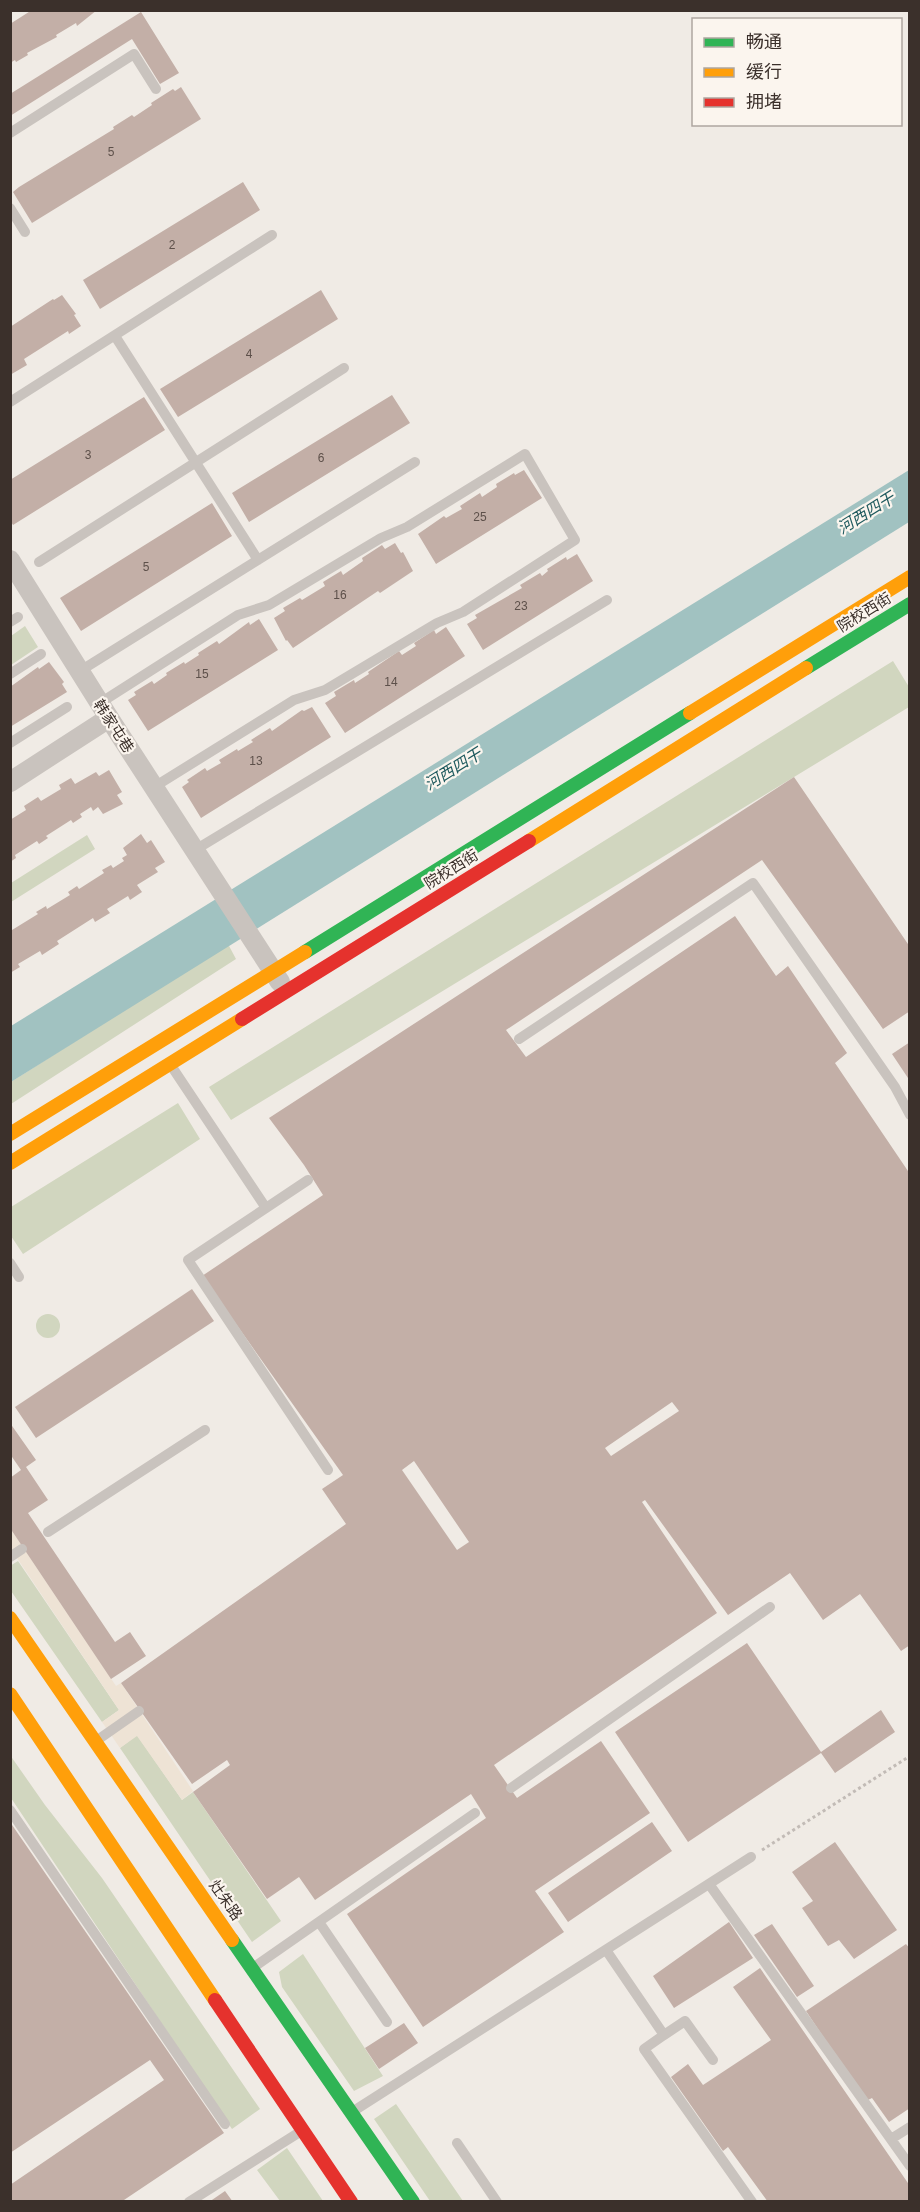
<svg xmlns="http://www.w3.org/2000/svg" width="920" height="2212" viewBox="0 0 920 2212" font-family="Helvetica,'Noto Sans SC',sans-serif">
  <rect width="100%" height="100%" fill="#f0ebe5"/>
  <!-- green -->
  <path fill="#d1d6bf" d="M25,626L38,647L11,665V636Z
    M893,661L909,687V707L231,1120L209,1087Z
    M87,835L95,849L11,902V883Z
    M228,944L236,959L11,1104V1082Z
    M178,1103L200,1139L23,1254L11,1236V1207Z
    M36 1326a12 12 0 1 1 24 0a12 12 0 1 1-24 0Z
    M18,1561L119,1710L102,1722L11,1591L10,1566Z
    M137,1735L182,1800L193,1792L281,1921L252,1942L120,1748Z
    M10,1755L45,1805L102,1878L260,2109L232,2129L11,1798Z
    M303,1954L383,2076L354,2091L282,1987L279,1972Z
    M396,2104L463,2201H430L374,2119Z
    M287,2148L323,2201H280L257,2170Z"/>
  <!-- plaza -->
  <path fill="#eee3d5" d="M10,1528L116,1686L121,1683L193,1791L182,1800L137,1736L120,1748L102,1722L119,1710L11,1549Z"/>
  <!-- water -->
  <path fill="#a1c2c1" d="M909,470V522L11,1082V1026Z"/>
  <!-- building -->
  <path fill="#c3afa7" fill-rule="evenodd" d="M32,10H97L77,26L76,23L56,35L57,37L27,53L28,55L16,62L15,60L10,63V24Z
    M141,12L179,73L160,84L132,39L10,116V94Z
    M181,87L201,119L32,223L13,192L19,187L114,129L113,127L132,115L134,117L152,105L151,103L173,89L175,91Z
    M243,182L260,210L100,309L83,280Z
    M321,290L338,319L178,417L160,389Z
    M62,295L76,314L74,315L81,326L69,334L68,331L24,359L27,365L10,375V327L53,299L54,300Z
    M392,395L410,423L249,522L232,493Z
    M144,397L165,430L13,525L10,520V480Z
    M524,470L542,498L436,564L418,534L444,516L446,518L462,509L460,506L480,493L482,497L497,487L496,484L514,473L515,475Z
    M212,503L232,536L81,631L60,598Z
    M395,543L401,553L403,552L413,571L380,593L378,591L293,648L287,640L286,641L274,618L285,611L283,608L300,598L302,600L325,586L323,582L341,571L343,575L363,561L362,558L382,545L385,549Z
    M577,554L593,581L483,650L467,624L477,618L475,615L522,588L520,585L540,573L542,576L548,571L547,569L566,557L567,560Z
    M259,619L278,650L148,731L128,700L136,695L134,692L152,681L154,684L167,675L166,673L184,662L185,664L199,655L198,653L217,641L219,644L249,622L250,625Z
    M446,627L465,656L345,733L325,703L336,696L334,692L354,680L355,683L369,674L368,672L399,651L402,655L416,646L414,643L434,630L436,634Z
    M49,662L64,682L62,684L67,692L10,727V687L38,667L39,669Z
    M312,707L331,737L201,818L182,787L189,782L187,780L205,768L207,771L221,763L219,760L237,749L238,751L253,742L251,740L270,728L272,731L302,710L304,711Z
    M109,770L122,792L117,795L123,804L103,814L98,807L93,811L91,807L80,814L82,817L73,823L71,820L46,836L48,838L39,844L37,841L15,855L16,858L10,862V820L26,810L24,806L38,797L41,801L61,789L59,785L71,778L75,784L96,772L99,776Z
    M794,777L910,947V1011L883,1029L762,860L506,1030L526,1057L735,916L776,976L788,966L847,1053L835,1063L910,1174V1645L901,1651L860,1594L823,1620L790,1573L728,1615L645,1500L642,1502L717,1613L494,1765L517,1798L601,1741L650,1813L535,1891L564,1932L423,2027L347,1914L486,1818L471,1794L315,1900L299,1877L267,1899L193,1792L230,1765L227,1760L192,1784L121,1683L346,1524L322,1489L343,1475L202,1276L323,1195L304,1165L269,1118ZM672,1402L679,1411L611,1456L605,1448ZM414,1461L469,1542L457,1550L402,1470Z
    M141,834L147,843L151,840L165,862L155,868L158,872L137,885L142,892L130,900L128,896L107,909L110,913L95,922L93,918L57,941L59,944L42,955L40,951L18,964L20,967L10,973V927L12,930L38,914L36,912L46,906L47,909L70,895L68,892L77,886L79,889L104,873L102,870L111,865L113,868L124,861L122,858L127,855L123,848Z
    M910,1042V1081L892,1054Z
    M192,1289L214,1321L36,1438L15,1407Z
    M10,1423L36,1460L26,1467L48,1500L28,1513L115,1642L130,1632L146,1656L111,1679L10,1528V1478L21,1470L10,1454Z
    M747,1643L821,1752L881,1710L895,1732L835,1773L821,1753L688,1842L615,1732Z
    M10,1822L224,2133L121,2202H10V2185L164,2080L150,2060L10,2153Z
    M652,1822L672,1851L568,1922L548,1893Z
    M835,1842L897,1930L854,1959L839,1940L828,1946L802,1908L813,1901L792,1872Z
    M729,1922L753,1958L674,2008L653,1976Z
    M772,1924L814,1986L797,1997L754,1935Z
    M906,1944L910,1949V2108L889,2122L872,2098L866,2101L806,2011Z
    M760,1968L910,2186V2202H768L728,2147L723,2151L671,2077L688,2064L703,2085L771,2040L733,1987Z
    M404,2023L418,2043L379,2069L365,2048Z
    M225,2191L233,2202H209Z"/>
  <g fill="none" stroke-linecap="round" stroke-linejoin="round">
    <!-- path -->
    <path stroke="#c2bbb6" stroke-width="3" stroke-dasharray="3 3" stroke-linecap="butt" d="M762,1850L910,1756"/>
    <!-- lane -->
    <path stroke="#c9c3be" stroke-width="10" d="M10,133L134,54L156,89
      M10,208L25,232
      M115,336L258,560
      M10,402L272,235
      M39,562L344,368
      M10,622L18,617
      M80,671L415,462
      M10,674L41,654
      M100,703L238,615L269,605L381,538L407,527L525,454L575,540L463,612L437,623L325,690L294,700L154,787
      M10,743L67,707
      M195,850L607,600
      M519,1039L753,883L895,1087L910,1115
      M170,1064L266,1208
      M308,1180L188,1260L328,1470
      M10,1263L19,1277
      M48,1532L205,1430
      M10,1557L22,1549
      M96,1741L139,1711
      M511,1788L770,1607
      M10,1810L225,2124
      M709,1884L910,2166
      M319,1922L387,2022
      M606,1950L664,2035L685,2021L713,2060
      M254,1967L475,1813
      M664,2035L644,2049L752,2202
      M352,2112L751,1857
      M891,2139L910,2127
      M457,2143L497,2202
      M189,2202L303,2130"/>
    <!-- street -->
    <path stroke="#c9c3be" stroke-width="20" d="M10,560L109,718L280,982
      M10,782L109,718"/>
    <!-- fast -->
    <path stroke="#30b455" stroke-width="14" d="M806,668L910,604
      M305,952L690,713
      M232,1940L413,2202"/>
    <!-- slow -->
    <path stroke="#ff9f0a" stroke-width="14" d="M690,713L910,577
      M529,841L806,668
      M10,1134L305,952
      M10,1163L242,1019
      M10,1618L232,1940
      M10,1694L215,2000"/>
    <!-- jam -->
    <path stroke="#e5322d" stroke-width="14" d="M242,1019L529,841
      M215,2000L351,2202"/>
  </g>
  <g text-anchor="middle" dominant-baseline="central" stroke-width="4.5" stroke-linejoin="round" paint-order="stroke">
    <!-- number labels -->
    <g font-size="12" fill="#5d504a">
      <text x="111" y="152">5</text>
      <text x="172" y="245">2</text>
      <text x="249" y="354">4</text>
      <text x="88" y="455">3</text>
      <text x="321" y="458">6</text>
      <text x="480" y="517">25</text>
      <text x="146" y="567">5</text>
      <text x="340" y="595">16</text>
      <text x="521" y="606">23</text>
      <text x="202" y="674">15</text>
      <text x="391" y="682">14</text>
      <text x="256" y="761">13</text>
    </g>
    <!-- street labels -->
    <g font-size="15" fill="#3b302b" stroke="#fbf5ee">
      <text transform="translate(864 612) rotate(-32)">院校西街</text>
      <text transform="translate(114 726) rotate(57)">韩家屯巷</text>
      <text transform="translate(451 869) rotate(-32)">院校西街</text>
      <text transform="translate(226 1900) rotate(55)">灶朱路</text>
    </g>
    <!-- water labels -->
    <g font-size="16" font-style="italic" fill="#1f5a5e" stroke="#fbf5ee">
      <text transform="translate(866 513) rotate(-32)">河西四干</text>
      <text transform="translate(453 769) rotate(-32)">河西四干</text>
    </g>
  </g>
  <!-- border -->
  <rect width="920" height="2212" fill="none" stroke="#3b302b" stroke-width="24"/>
  <!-- legend -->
  <rect x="692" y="18" width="210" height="108" fill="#fbf5ee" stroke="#aea6a0" stroke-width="1.5"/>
  <rect x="704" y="38" width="30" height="9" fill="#30b455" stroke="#aea6a0" stroke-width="1.5"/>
  <text x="746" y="48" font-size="18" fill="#3b302b">畅通</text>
  <rect x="704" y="68" width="30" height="9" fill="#ff9f0a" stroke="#aea6a0" stroke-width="1.5"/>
  <text x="746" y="78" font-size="18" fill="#3b302b">缓行</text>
  <rect x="704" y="98" width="30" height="9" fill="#e5322d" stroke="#aea6a0" stroke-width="1.5"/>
  <text x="746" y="108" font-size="18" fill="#3b302b">拥堵</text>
</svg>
